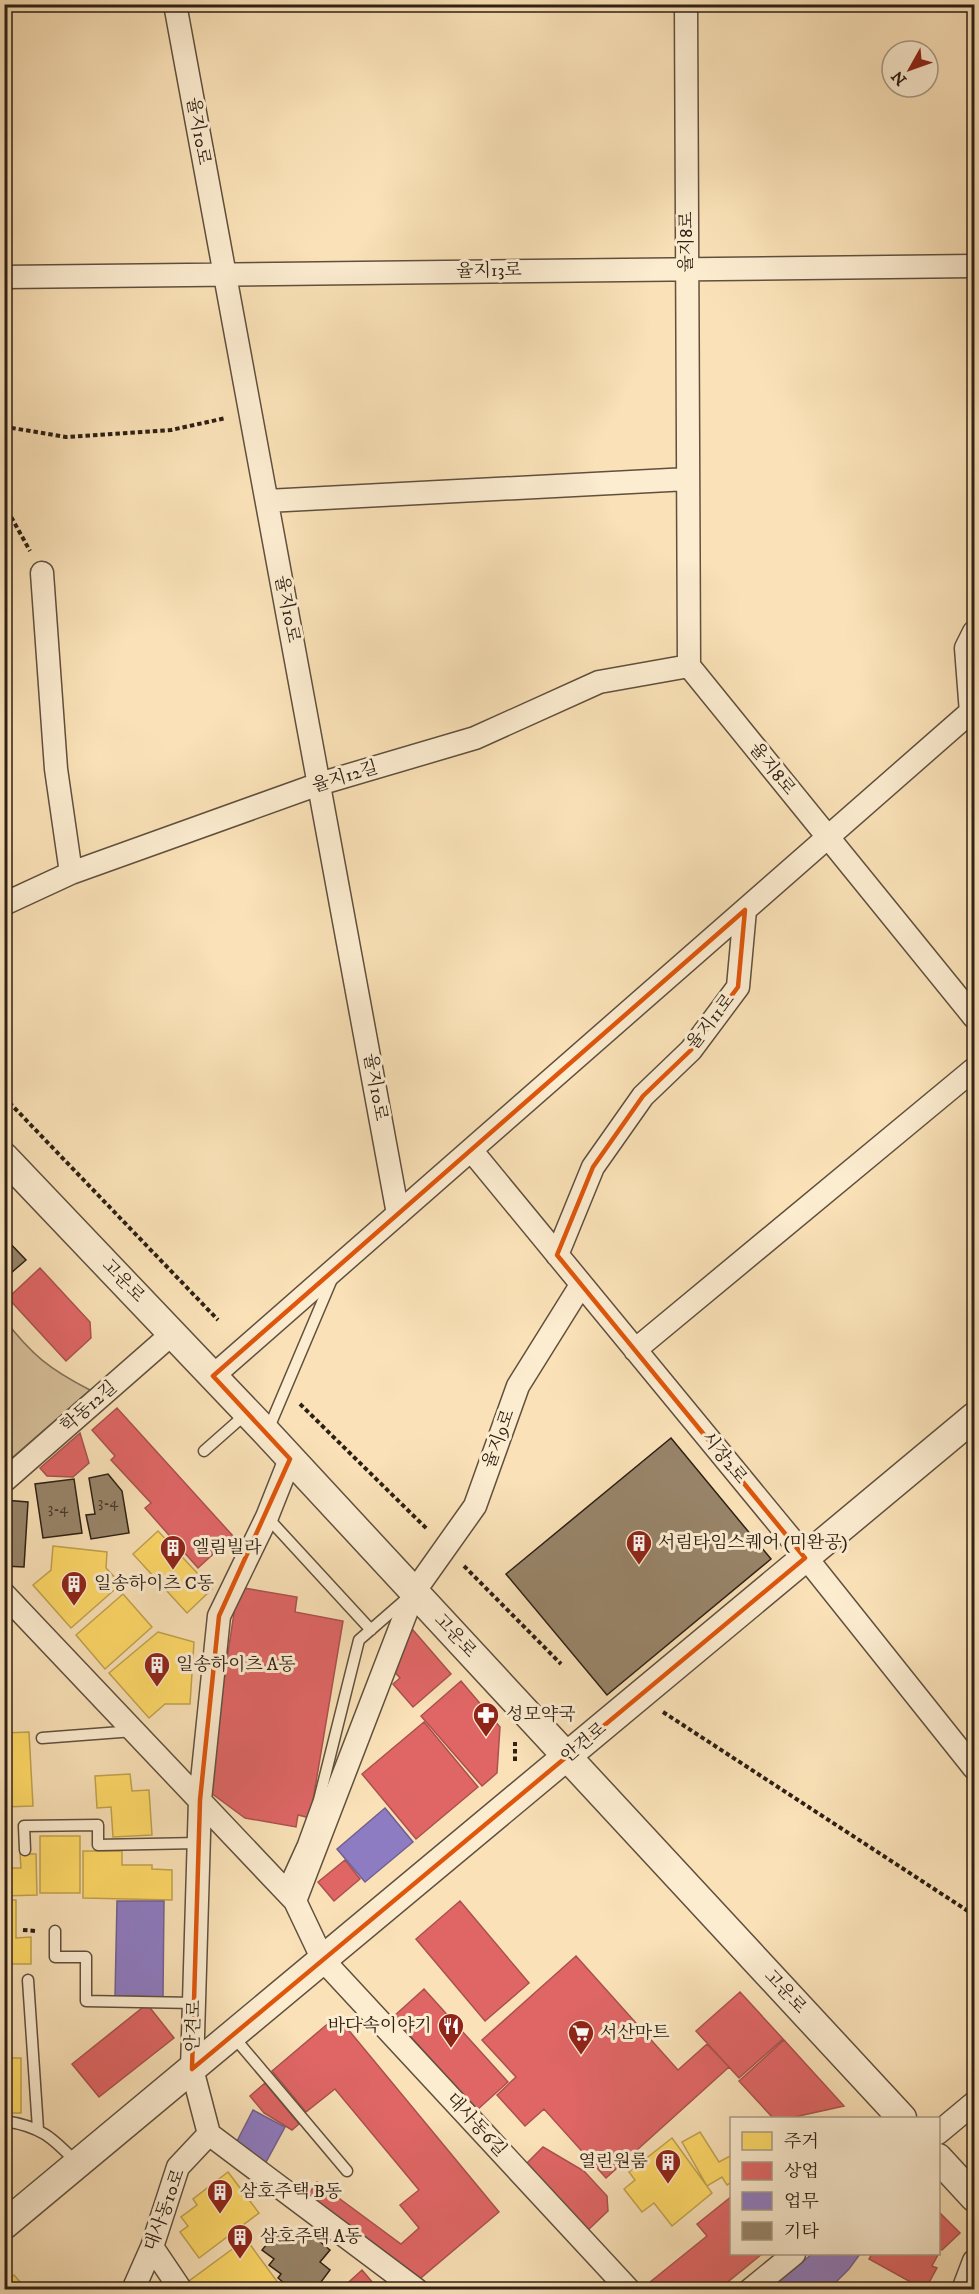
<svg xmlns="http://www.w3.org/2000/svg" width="979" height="2294" viewBox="0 0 979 2294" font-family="'IM FELL DW Pica','Noto Serif KR',serif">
  <rect width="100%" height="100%" fill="#fae1b7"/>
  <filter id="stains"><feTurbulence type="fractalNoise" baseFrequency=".00333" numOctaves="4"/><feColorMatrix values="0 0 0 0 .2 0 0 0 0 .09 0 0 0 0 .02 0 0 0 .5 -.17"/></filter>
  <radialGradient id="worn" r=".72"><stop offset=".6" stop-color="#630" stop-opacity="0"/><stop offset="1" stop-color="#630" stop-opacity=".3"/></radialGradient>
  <!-- green -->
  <path fill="#d7c09b" stroke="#827058" stroke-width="1.5" d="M4,1319C32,1355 49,1369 90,1390L5,1464Z"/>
  <!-- homes -->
  <path fill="#ffd966" stroke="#c0a24e" stroke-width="1.5" d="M158,1531L212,1589L187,1613L133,1554Z
    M53,1546L107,1552L106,1568L121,1584L71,1628L33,1585L51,1570Z
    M123,1594L152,1627L105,1669L76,1635Z
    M158,1632L194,1642L190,1704H165L149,1718L109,1673Z
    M29,1732L33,1806L4,1807V1733Z
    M130,1774L132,1791L149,1790L152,1835L113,1837L111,1807L97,1808L95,1776Z
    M40,1836H80V1893H40Z
    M83,1851H122V1865H152V1869L172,1870V1900L83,1898Z
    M20,1854H36L37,1895L4,1896V1868H21Z
    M4,1900H16V1938L31,1937V1964H4Z
    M4,2058H21V2113H4Z
    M700,2132L719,2162L732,2155V2182L727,2185L722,2177L707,2186L682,2142Z
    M672,2138L712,2193L672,2226L654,2203L642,2212L624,2189L635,2180L629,2172Z
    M228,2172L259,2213L199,2258L180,2232L188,2226L181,2217L197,2205L193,2199Z
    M246,2239L279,2284L271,2290H195L189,2281Z
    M14,2275L20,2282L17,2290H4V2283Z
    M22,2283L43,2290H20Z"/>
  <!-- shops -->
  <path fill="#e06666" stroke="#aa514e" stroke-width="1.5" d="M40,1268L90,1322L91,1338L66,1361L8,1298Z
    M117,1408L233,1536L198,1568L145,1508L151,1503L111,1460L115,1456L92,1430Z
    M80,1433L89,1463L73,1477L47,1476L40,1468Z
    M238,1587L297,1597L295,1612L343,1621L310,1818L298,1815L296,1827L245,1818L207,1790Z
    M413,1630L451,1674L413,1707L393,1684L400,1678L392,1669L399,1641Z
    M461,1681L500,1727L497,1773L482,1786L421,1716Z
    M424,1722L478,1787L416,1839L362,1774Z
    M345,1860L360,1879L334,1901L318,1882Z
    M460,1901L529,1983L485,2021L416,1939Z
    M576,1956L678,2070L707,2044L729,2067L606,2178L544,2109L525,2126L497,2095L516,2077L482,2040Z
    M424,1989L508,2082L477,2110L393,2017Z
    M740,1992L783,2039L739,2078L696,2031Z
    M147,2004L174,2038L99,2097L72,2064Z
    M337,2016L499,2212L416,2282L305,2199L317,2182L401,2244L419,2228L400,2205L419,2190L335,2089L306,2112L272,2071Z
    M784,2040L844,2106L790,2118H773L739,2081Z
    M265,2083L299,2124L292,2130L264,2113L250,2096Z
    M543,2147L584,2171L607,2196L608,2211L587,2231L525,2165Z
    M732,2196V2254H762L718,2290H646L644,2287L707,2236L697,2224Z
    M938,2211L960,2233L942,2250L938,2249Z
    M939,2253L932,2266L937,2268L925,2290L869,2259L872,2254Z
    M362,2270L379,2290H340Z"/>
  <!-- offices -->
  <path fill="#8e7cc3" stroke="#71608f" stroke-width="1.5" d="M385,1808L413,1842L365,1882L337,1849Z
    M117,1901H164L163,1997L115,1996Z
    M253,2110L285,2127L265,2164L234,2147Z
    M812,2254H860L849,2269L828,2290H768Z"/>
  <!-- building -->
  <path fill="#988469" stroke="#2d2015" stroke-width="1.5" d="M4,1237L26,1260L4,1279Z
    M671,1438L771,1559L607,1695L506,1574Z
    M108,1474L122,1491L129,1533L91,1539L86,1515L95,1514L89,1478Z
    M74,1479L82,1533L43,1538L35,1484Z
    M4,1500L28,1502L24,1567L4,1566Z
    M302,2227L330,2250L320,2262L330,2270L315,2290H292L278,2278L281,2274L269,2265L274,2259L262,2250L280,2228L293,2238Z"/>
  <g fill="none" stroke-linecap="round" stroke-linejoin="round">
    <!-- service casing -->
    <g stroke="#60503e" stroke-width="13">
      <path id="service" d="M268,1430L332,1279
        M204,1451L247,1413
        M267,1517L371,1630
        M42,1738L134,1731
        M963,1754L974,1744
        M25,1850L24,1826L98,1825V1845L198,1843
        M283,1888L303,1844L319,1800L359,1640L405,1600
        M55,1931V1957H86V2001L194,2003
        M28,1980L38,2129
        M233,2036L347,2171
        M4,2121C41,2126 53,2138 78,2164"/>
    </g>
    <!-- minor casing -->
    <g stroke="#60503e" stroke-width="25">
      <path id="minor" d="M175,4L398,1214
        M686,4L689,666L974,1017
        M4,277L974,266
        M267,501L688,479
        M42,573L56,769L71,873
        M971,713L966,648L974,632
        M4,904L71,873L319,784L475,738L599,682L689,666
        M471,1150L792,1540L974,1768
        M557,1255L593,1167L643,1096L691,1050L738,987L745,910
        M635,1350L974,1069
        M213,1376L974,709
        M4,1481L173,1333
        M4,1594L295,1901L323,1960L629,2290
        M295,1901L414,1592L475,1506L518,1386L581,1285
        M938,2133L974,2103
        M209,2134L192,2069L200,1800L219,1616L267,1517L290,1459
        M209,2134L417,2290
        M152,2247L181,2290
        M133,2290L152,2247L178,2167L209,2134
        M750,2290L794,2254
        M963,2290L974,2261"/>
    </g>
    <!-- tertiary casing -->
    <g stroke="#60503e" stroke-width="31">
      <path id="tertiary" d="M4,1157L267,1433L902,2118
        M938,2158L974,2197
        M4,2225L974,1417"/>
    </g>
    <!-- path -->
    <path stroke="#2d2015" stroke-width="4" stroke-dasharray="4.5 3" stroke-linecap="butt" d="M4,430L12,428L66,437L171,430L226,418
      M4,504L30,551
      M4,1097L218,1320
      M300,1404L427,1529
      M464,1566L561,1664
      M663,1712L974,1915
      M515,1761V1742
      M23,1930L36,1931"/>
    <!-- service -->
    <use href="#service" stroke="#fcecd0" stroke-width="10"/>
    <!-- minor -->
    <use href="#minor" stroke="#fcecd0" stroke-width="22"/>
    <!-- tertiary -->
    <use href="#tertiary" stroke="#fcecd0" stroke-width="28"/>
  </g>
  <!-- marked area -->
  <path fill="none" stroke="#df560c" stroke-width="4.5" stroke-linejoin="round" d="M745,910L738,987L691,1050L643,1096L593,1167L557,1255L805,1558L192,2069L200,1800L219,1616L290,1459L213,1376Z"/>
  <!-- icons -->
  <defs>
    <g id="building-pin" transform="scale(1.35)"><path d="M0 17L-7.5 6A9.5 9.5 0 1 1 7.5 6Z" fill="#8f2418" stroke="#fcecd0"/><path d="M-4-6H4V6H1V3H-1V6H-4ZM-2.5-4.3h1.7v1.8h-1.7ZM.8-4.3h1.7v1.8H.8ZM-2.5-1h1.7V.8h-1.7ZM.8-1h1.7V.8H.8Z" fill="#fff"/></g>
    <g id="pharmacy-pin" transform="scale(1.35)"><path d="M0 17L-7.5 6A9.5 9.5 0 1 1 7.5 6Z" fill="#8f2418" stroke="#fcecd0"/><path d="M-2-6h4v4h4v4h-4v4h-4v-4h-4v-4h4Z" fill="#fff"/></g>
    <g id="restaurant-pin" transform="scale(1.35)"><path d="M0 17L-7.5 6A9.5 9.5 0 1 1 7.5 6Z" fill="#8f2418" stroke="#fcecd0"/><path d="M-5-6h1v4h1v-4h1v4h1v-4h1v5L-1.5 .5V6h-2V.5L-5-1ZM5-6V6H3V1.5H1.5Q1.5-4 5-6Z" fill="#fff"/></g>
    <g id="supermarket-pin" transform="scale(1.35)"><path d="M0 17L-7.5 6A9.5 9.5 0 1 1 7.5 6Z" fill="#8f2418" stroke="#fcecd0"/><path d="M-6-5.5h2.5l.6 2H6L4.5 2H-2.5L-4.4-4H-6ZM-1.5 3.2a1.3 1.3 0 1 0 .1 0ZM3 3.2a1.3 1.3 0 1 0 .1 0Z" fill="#fff"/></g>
  </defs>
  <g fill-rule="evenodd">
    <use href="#building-pin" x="639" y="1543"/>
    <use href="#building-pin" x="173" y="1548"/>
    <use href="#building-pin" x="74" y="1584"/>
    <use href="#building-pin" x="157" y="1665"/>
    <use href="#pharmacy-pin" x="486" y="1715"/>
    <use href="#restaurant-pin" x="451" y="2026"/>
    <use href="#supermarket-pin" x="581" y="2033"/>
    <use href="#building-pin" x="668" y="2162"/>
    <use href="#building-pin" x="220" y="2192"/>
    <use href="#building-pin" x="240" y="2237"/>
  </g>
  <g text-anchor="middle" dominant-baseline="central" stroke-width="6" stroke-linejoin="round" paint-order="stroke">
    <!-- number labels -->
    <g font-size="15" fill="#48392a">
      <text x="108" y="1502">3-4</text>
      <text x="58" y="1508">3-4</text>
    </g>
    <!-- street labels -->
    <g font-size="18" fill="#2d2015" stroke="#fcecd0">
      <text transform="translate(198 131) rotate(80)">율지10로</text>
      <text transform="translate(687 242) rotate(-90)">율지8로</text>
      <text transform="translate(489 271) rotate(-1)">율지13로</text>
      <text transform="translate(287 609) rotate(79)">율지10로</text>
      <text transform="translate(772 769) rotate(51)">율지8로</text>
      <text transform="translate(345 777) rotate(-17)">율지12길</text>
      <text transform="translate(711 1022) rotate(-52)">율지11로</text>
      <text transform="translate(375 1087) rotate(80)">율지10로</text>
      <text transform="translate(123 1281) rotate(46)">고운로</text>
      <text transform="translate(89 1407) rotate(-41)">학동12길</text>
      <text transform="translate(499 1439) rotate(-70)">율지9로</text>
      <text transform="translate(724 1458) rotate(51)">시장2로</text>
      <text transform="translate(455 1636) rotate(47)">고운로</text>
      <text transform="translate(584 1743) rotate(-40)">안견로</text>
      <text transform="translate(785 1992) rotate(47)">고운로</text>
      <text transform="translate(194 2026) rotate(-88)">안견로</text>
      <text transform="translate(476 2125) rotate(47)">대사동6길</text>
      <text transform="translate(165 2210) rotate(-70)">대사동10로</text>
    </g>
    <!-- poi labels -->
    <g font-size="18" fill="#2d2015" stroke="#fcecd0" text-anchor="start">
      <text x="658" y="1543">서림타임스퀘어 (미완공)</text>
      <text x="192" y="1548">엘림빌라</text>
      <text x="94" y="1584">일송하이츠 C동</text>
      <text x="176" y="1665">일송하이츠 A동</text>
      <text x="506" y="1715">성모약국</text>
      <text x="432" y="2026" text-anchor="end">바다속이야기</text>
      <text x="600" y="2033">서산마트</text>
      <text x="648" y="2162" text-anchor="end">열린원룸</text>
      <text x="240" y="2192">삼호주택 B동</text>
      <text x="260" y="2237">삼호주택 A동</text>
    </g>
  </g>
  <!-- margin -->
  <rect width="979" height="2294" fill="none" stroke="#fae1b7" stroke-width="24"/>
  <rect x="6" y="6" width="967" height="2282" fill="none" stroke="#2d2015" stroke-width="3"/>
  <rect x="12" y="12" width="955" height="2270" fill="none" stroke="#2d2015" stroke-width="1.5"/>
  <!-- legend -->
  <rect x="730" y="2117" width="210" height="138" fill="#fcecd0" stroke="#a99a85" stroke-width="1.5"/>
  <rect x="742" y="2132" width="30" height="18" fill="#ffd966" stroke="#a99a85" stroke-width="1.5"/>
  <text x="784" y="2147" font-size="18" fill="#2d2015">주거</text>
  <rect x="742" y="2162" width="30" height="18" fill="#e06666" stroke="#a99a85" stroke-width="1.5"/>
  <text x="784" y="2177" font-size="18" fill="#2d2015">상업</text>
  <rect x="742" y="2192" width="30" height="18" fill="#8e7cc3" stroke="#a99a85" stroke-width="1.5"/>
  <text x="784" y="2207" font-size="18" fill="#2d2015">업무</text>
  <rect x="742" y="2222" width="30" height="18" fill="#988469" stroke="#a99a85" stroke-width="1.5"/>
  <text x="784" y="2237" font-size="18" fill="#2d2015">기타</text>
  <!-- north arrow -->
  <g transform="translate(910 69) rotate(230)"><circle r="28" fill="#fcecd0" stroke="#a99a85" stroke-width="1.5"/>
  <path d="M0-4.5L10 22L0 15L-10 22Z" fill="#8f2418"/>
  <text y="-9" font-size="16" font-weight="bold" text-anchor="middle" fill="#2d2015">N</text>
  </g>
  <rect width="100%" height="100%" filter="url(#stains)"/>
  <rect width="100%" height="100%" fill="url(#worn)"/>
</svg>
